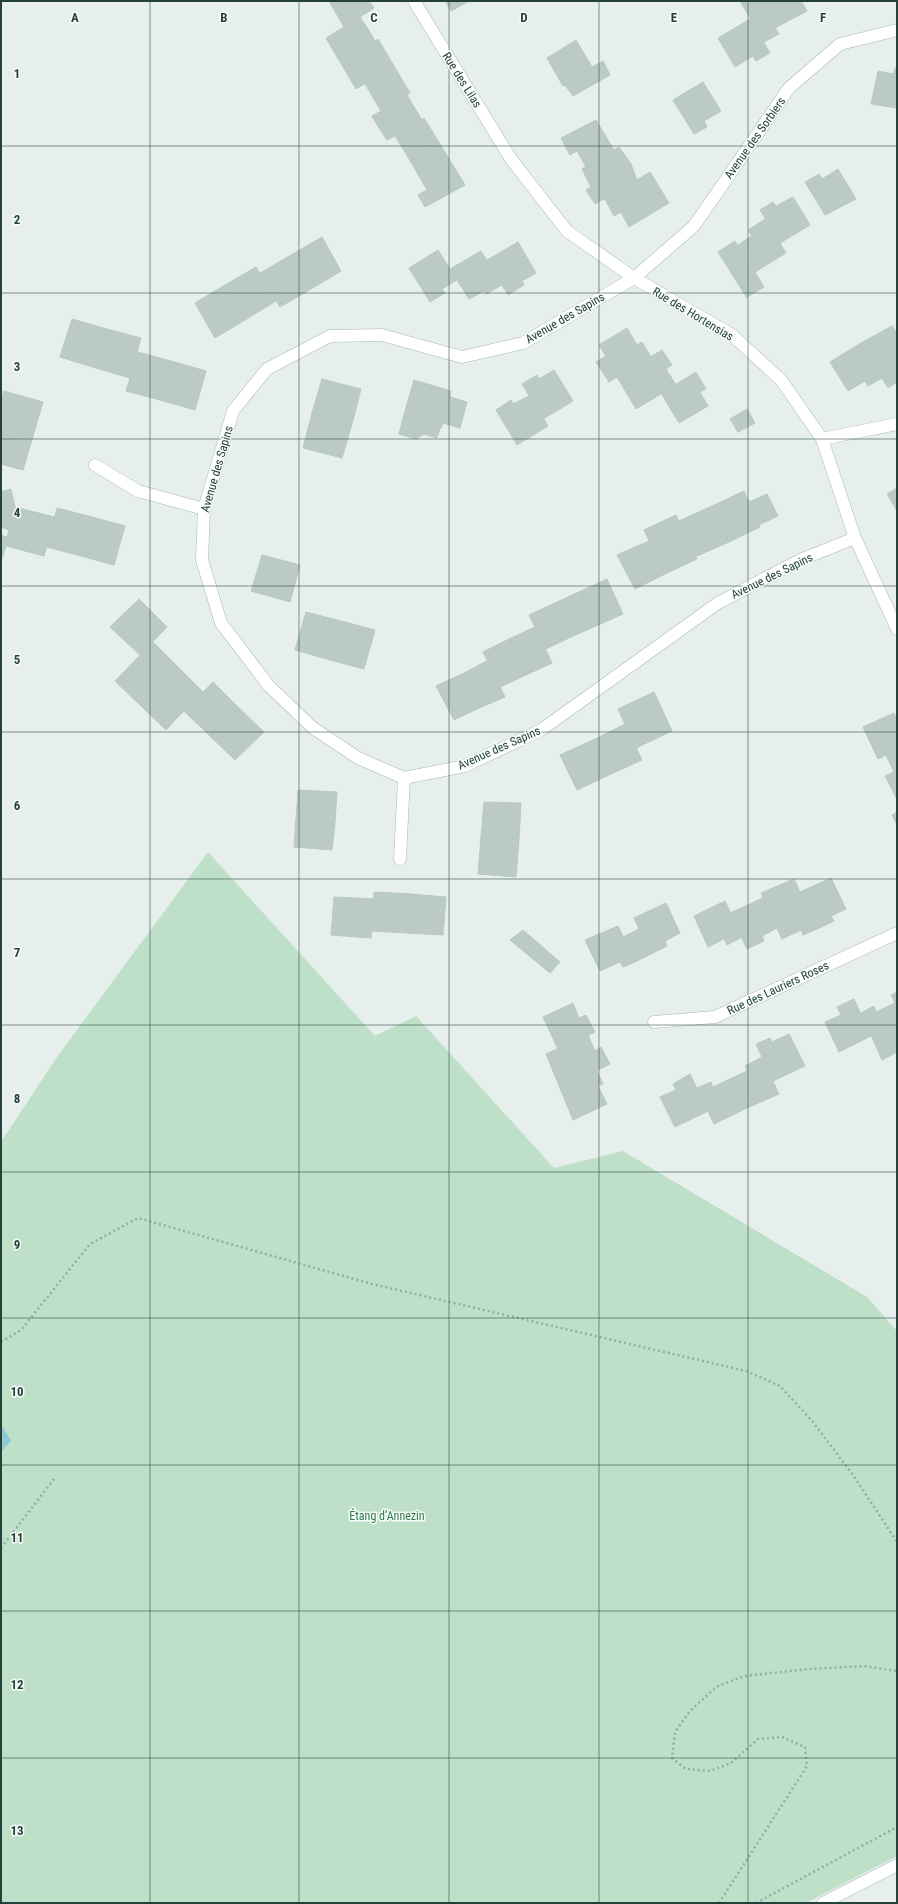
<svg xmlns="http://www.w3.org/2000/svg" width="898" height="1904" viewBox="0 0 898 1904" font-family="'Roboto Condensed',sans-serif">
  <rect width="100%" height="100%" fill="#e6efeb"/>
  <!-- green -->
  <path fill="#bfe0c8" d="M208,852L375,1036L416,1016L554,1168L623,1151L867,1297L897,1331V1856L806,1903H1V1142L57,1057Z"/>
  <!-- water -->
  <path fill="#8ec9d4" d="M1,1424L11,1441L1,1452Z"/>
  <!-- building -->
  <path fill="#bbcac4" stroke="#b8c9c2" d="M329,1H369L374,8L360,17L368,29L333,50L326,38L344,27Z
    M445,1H469L451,11Z
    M740,1H801L807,11L775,28L779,34L764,42Z
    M750,19L770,53L756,61L753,56L735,67L718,38Z
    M368,29L375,41L378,39L394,66L356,89L333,50Z
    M576,40L592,67L603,61L610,75L573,96L565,85L563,86L547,58Z
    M394,66L410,93L407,95L414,107L379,128L372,116L381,111L365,84Z
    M895,68H897V108L871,104L878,71L893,74Z
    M703,82L721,111L704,121L707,127L694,134L673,100Z
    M414,107L422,120L424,118L440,144L411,162L395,136L387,140L379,128Z
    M596,120L614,150L586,167L577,151L570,155L561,138Z
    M440,144L465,185L425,207L418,195L427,190L411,162Z
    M619,147L631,164L637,180L629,185L610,152Z
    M610,152L629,185L595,204L586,190L591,187L582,169Z
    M838,169L856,199L825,215L805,182L819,174L822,179Z
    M650,172L669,203L629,227L621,212L614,216L605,199Z
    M793,197L810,225L780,243L760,210L773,202L776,206Z
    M765,219L786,253L755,272L764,287L749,296L730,265L745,257L738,245L752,236L748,230Z
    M322,237L341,271L311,289L291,255Z
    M735,241L745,257L730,265L749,296L747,298L718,252Z
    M518,242L536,273L522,281L524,285L508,295L487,260Z
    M438,250L457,280L442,289L445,293L430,302L409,268Z
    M481,251L502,285L486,294L484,291L469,299L450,269Z
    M291,255L311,289L280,307L260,273Z
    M256,267L276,301L245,320L225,285Z
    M225,285L245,320L215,338L195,303Z
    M72,319L107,329L96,368L60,357Z
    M892,326L897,333V382L888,388L861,343Z
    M627,328L637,345L642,342L651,357L609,382L596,362L606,356L599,345Z
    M107,329L141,338L130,378L96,368Z
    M861,343L882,378L868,386L865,381L848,391L830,362Z
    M662,350L672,365L666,369L676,385L636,409L617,377Z
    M138,352L171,361L160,400L126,391Z
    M171,361L206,371L195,410L160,400Z
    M554,370L573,401L543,419L522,384L537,375L539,379Z
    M696,372L706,389L700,392L708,406L679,423L661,393Z
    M322,379L361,389L352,424L312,413Z
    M414,380L451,391L450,397L467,402L460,428L443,423L441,428L403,418Z
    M4,391L43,402L33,436L1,427V400Z
    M529,396L548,426L517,445L496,410L511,400L513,404Z
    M747,409L755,423L738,432L730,419Z
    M312,413L352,424L342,458L303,448Z
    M403,418L440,428L437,438L424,434L416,439L399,434Z
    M1,427L33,436L23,470L1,464Z
    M897,488V511L887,494Z
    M11,489L15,507L55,517L44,556L6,546L1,561V535L7,537L9,530L1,527V492Z
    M744,491L749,502L767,494L778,516L759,525L760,527L729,542L712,506Z
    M712,506L729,542L697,556L679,521Z
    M57,508L92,517L81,556L47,547Z
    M676,515L697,559L665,574L644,530Z
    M92,517L125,526L114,565L81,556Z
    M649,541L665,574L635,589L617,555Z
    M262,555L300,565L290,602L251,591Z
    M607,579L623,614L598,625L581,591Z
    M581,591L598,625L571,637L555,603Z
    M139,599L167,627L140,655L110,627Z
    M555,603L571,637L546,649L529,615Z
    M306,612L341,621L330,660L295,650Z
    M341,621L375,630L364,669L330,660Z
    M535,627L552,663L526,675L509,639Z
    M509,639L526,675L500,687L483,652Z
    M153,642L178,667L140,705L115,681Z
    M487,661L505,697L479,708L462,674Z
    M178,667L203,692L175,720L150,695Z
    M462,674L479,708L454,720L436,686Z
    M213,682L238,707L210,736L184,711Z
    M654,692L672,731L636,748L618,709Z
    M150,695L175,720L166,730L140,705Z
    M238,707L264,732L235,760L210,736Z
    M894,713L897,720V771L894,772L886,755L878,759L863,727Z
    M625,724L642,760L609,775L593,740Z
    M593,740L609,775L577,790L560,755Z
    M897,771V799L885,776Z
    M298,790L337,792L335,822L296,819Z
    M484,802L521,803L519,840L481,837Z
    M897,812V825L892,815Z
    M296,819L335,822L332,850L294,847Z
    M481,837L519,840L516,877L478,874Z
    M831,878L846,909L831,916L834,921L817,929L800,892Z
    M794,879L817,929L803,935L801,930L782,939L761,893Z
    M374,892L411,894L408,933L372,931Z
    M411,894L446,897L443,935L408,933Z
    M334,897L374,899L371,938L331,935Z
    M763,898L777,928L762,936L764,941L747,949L730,913Z
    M725,901L742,937L727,945L724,939L708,947L694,916Z
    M666,903L680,933L665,941L667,946L635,962L623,937L639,929L634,918Z
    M618,926L635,962L623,967L620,962L600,971L585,940Z
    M523,930L560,962L550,973L510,940Z
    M897,992V1007L891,995Z
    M854,999L871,1036L839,1052L825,1022L841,1015L837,1007Z
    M573,1003L579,1018L586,1015L595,1032L558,1049L543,1017Z
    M895,1003L897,1007V1052L882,1060L861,1013L874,1006L876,1012Z
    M789,1034L805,1066L773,1081L756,1044L770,1038L772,1042Z
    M588,1035L595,1051L601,1047L610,1064L560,1088L546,1054Z
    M762,1057L779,1094L747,1108L732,1078L747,1071L745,1066Z
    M597,1071L603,1084L598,1086L607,1104L573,1120L560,1088Z
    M690,1074L708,1111L675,1127L660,1097L676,1090L673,1084Z
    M732,1078L747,1108L714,1124L697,1088L711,1082L713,1087Z"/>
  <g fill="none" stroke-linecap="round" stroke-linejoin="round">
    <!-- minor casing -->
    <g stroke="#a8b8b2" stroke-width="13">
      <path id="minor" d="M414,1L511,159L567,231L634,278L732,335L781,380L822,439L855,538L897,629
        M822,439L897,424
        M95,465L138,491L204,509
        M855,538L800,560L718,603L541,730L465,766L404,778L358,758L313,728L269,686L221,623L202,560L204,509L233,411L267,369L330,336L382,335L462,357L523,343L634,278L694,226L789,88L840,44L897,30
        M400,859L404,778
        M654,1022L715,1017L897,933
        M823,1903L897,1865"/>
    </g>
    <!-- path -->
    <path stroke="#86b3a5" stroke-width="2.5" stroke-dasharray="2 3" stroke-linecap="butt" d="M1,1342L21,1330L90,1244L138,1218L372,1284L746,1371L780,1386L813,1422L853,1475L897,1542
      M1,1548L54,1479
      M719,1903L807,1766L805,1747L782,1737L758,1739L731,1763L710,1771L686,1769L672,1758L675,1732L690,1711L716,1687L744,1676L809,1669L864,1666L897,1671
      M756,1903L897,1827"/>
    <!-- minor -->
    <use href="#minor" stroke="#fff" stroke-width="12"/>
  </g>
  <!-- grid -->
  <path fill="none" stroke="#24423a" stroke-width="1" stroke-opacity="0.55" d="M150,1V1903M299,1V1903M449,1V1903M599,1V1903M748,1V1903M1,146H897M1,293H897M1,439H897M1,586H897M1,732H897M1,879H897M1,1025H897M1,1172H897M1,1318H897M1,1465H897M1,1611H897M1,1758H897"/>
  <g text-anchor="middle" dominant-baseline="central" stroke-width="3" stroke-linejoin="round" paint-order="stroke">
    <!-- street labels -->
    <g font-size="12" fill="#24423a" stroke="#f7fbf9">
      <text transform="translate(462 80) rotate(58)">Rue des Lilas</text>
      <text transform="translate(755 138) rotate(-55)">Avenue des Sorbiers</text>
      <text transform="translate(693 314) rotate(31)">Rue des Hortensias</text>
      <text transform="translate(565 318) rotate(-30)">Avenue des Sapins</text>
      <text transform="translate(217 469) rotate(-74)">Avenue des Sapins</text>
      <text transform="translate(772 576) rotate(-26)">Avenue des Sapins</text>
      <text transform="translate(499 748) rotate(-24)">Avenue des Sapins</text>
      <text transform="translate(778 988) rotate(-25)">Rue des Lauriers Roses</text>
    </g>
    <!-- park labels -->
    <g font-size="12" fill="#2d7a4b" stroke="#f7fbf9">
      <text x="387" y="1516">Étang d’Annezin</text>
    </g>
  </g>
  <g font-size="13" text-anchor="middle" font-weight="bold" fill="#24423a" stroke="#f7fbf9" stroke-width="3" stroke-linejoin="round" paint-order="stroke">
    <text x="75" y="22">A</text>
    <text x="224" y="22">B</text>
    <text x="374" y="22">C</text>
    <text x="524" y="22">D</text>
    <text x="674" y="22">E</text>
    <text x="823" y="22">F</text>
    <text x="17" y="78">1</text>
    <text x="17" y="224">2</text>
    <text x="17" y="371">3</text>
    <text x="17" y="517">4</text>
    <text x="17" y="664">5</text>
    <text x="17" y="810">6</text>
    <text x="17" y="957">7</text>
    <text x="17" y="1103">8</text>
    <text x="17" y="1249">9</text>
    <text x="17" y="1396">10</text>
    <text x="17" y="1542">11</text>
    <text x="17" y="1689">12</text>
    <text x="17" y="1835">13</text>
  </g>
  <!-- border -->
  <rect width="898" height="1904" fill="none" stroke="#24423a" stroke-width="4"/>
</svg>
